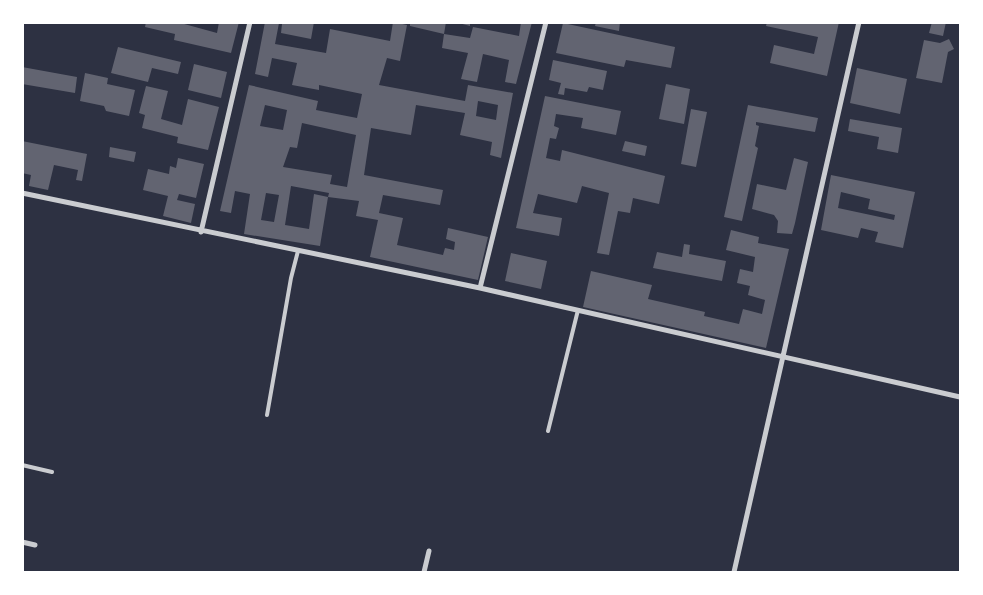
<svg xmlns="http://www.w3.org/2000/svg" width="983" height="595" viewBox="0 0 983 595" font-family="Montserrat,sans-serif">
  <rect width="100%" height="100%" fill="#2d3142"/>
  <!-- building -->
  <path fill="#626471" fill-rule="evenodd" d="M146,22H177L217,33L219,22H239L231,53L174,40L175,34L145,27Z
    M265,22H314L311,39L281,33L282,24L279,23L275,44L326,53L330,29L390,41L393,22L407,25L400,61L387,58L379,85L465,101L468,85L513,93L501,158L490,155L492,142L460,135L465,113L416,105L411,135L371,128L364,175L443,190L440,205L383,195L379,213L403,218L397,245L443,255L445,248L454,250L455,242L446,239L448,228L488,237L478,280L370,257L378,220L356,216L359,201L328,197L329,193L291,186L285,225L309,229L314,194L328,197L320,246L244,234L250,194L235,191L231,213L220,211L249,85L318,101L316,110L357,118L362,94L319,85V90L292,85L297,63L272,58L268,77L255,74ZM478,101L498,105L496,120L476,116ZM265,105L287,110L283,130L260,126ZM302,123L356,135L347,187L330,184L332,175L283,167L290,147L297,148ZM266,193L279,195L274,222L261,220Z
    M410,22H446L444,34L410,26Z
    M455,22H470V26Z
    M521,22H532L516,84L505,82L509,60L483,54L477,82L461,79L468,53L442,48L444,34L470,38L473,27L519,36Z
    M596,22H620L619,31L595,26Z
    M767,22H839L827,76L770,63L774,45L814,54L818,37L766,26Z
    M932,22H946L943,36L929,33Z
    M563,23L675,47L671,68L626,60L624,67L556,53Z
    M949,39L954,49L948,52L942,83L916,78L924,40L940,43Z
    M118,47L181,62L178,74L152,68L148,82L111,73Z
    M553,60L607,71L603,90L589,87L587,92L565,88L564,95L558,94L561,83L549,80Z
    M194,64L227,72L221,98L188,90Z
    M22,67L77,77L75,93L22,84Z
    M857,68L907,79L900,114L850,103Z
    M85,73L108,78L107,84L135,90L129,116L106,111L104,106L80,101Z
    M666,84L690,89L684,124L659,119Z
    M146,86L168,91L161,119L182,125L188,99L219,107L208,150L177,143L178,137L142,128L145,115L139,113Z
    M545,96L621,111L616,135L581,128L583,118L556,114L554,126L559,128L556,139L550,138L546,158L560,161L562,150L665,176L659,204L633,198L630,213L618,211L609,255L597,253L609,193L582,186L577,203L538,194L533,213L562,218L559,236L516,228Z
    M748,105L818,118L815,132L756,122V125L759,126L755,146L758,148L742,221L724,217Z
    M691,109L707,112L696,167L681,164Z
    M850,119L902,128L898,153L877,149L879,137L848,131Z
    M22,141L87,154L82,181L76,180L78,170L54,165L48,190L29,186L31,175L22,173Z
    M625,141L647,146L645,156L622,151Z
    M110,147L136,152L134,162L109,157Z
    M178,158L204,164L196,198L179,194L177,200L195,204L191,223L163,216L168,196L143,190L148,169L169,174L170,166L176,168Z
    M794,158L808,162L795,223L792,234L777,233L778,221L774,215L752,209L757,184L786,190Z
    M831,175L915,192L903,248L875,242L878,232L861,228L858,238L821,230ZM841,192L870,199L868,209L895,215L894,220L838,208Z
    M731,230L759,237L758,243L789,249L766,348L583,307L591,271L652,285L648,299L705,312L704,316L739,324L743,309L762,314L765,300L748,295L750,286L737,283L740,269L753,272L755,257L726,250Z
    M684,244L690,245L689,254L726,261L722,281L653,268L657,252L682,257Z
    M511,253L547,261L541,289L505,281Z"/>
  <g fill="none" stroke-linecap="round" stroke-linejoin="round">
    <!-- service -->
    <path stroke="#caccd0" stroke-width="4" d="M267,415L291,278L298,251
      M548,431L578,310
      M22,465L52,472"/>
    <!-- minor -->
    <path stroke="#caccd0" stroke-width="5" d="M22,193L480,288L960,397
      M201,232L250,22
      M480,288L546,22
      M22,542L35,545
      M424,572L429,551
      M734,572L859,22"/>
  </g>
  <!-- border -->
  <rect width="983" height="595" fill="none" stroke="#ffffff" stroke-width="48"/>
</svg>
